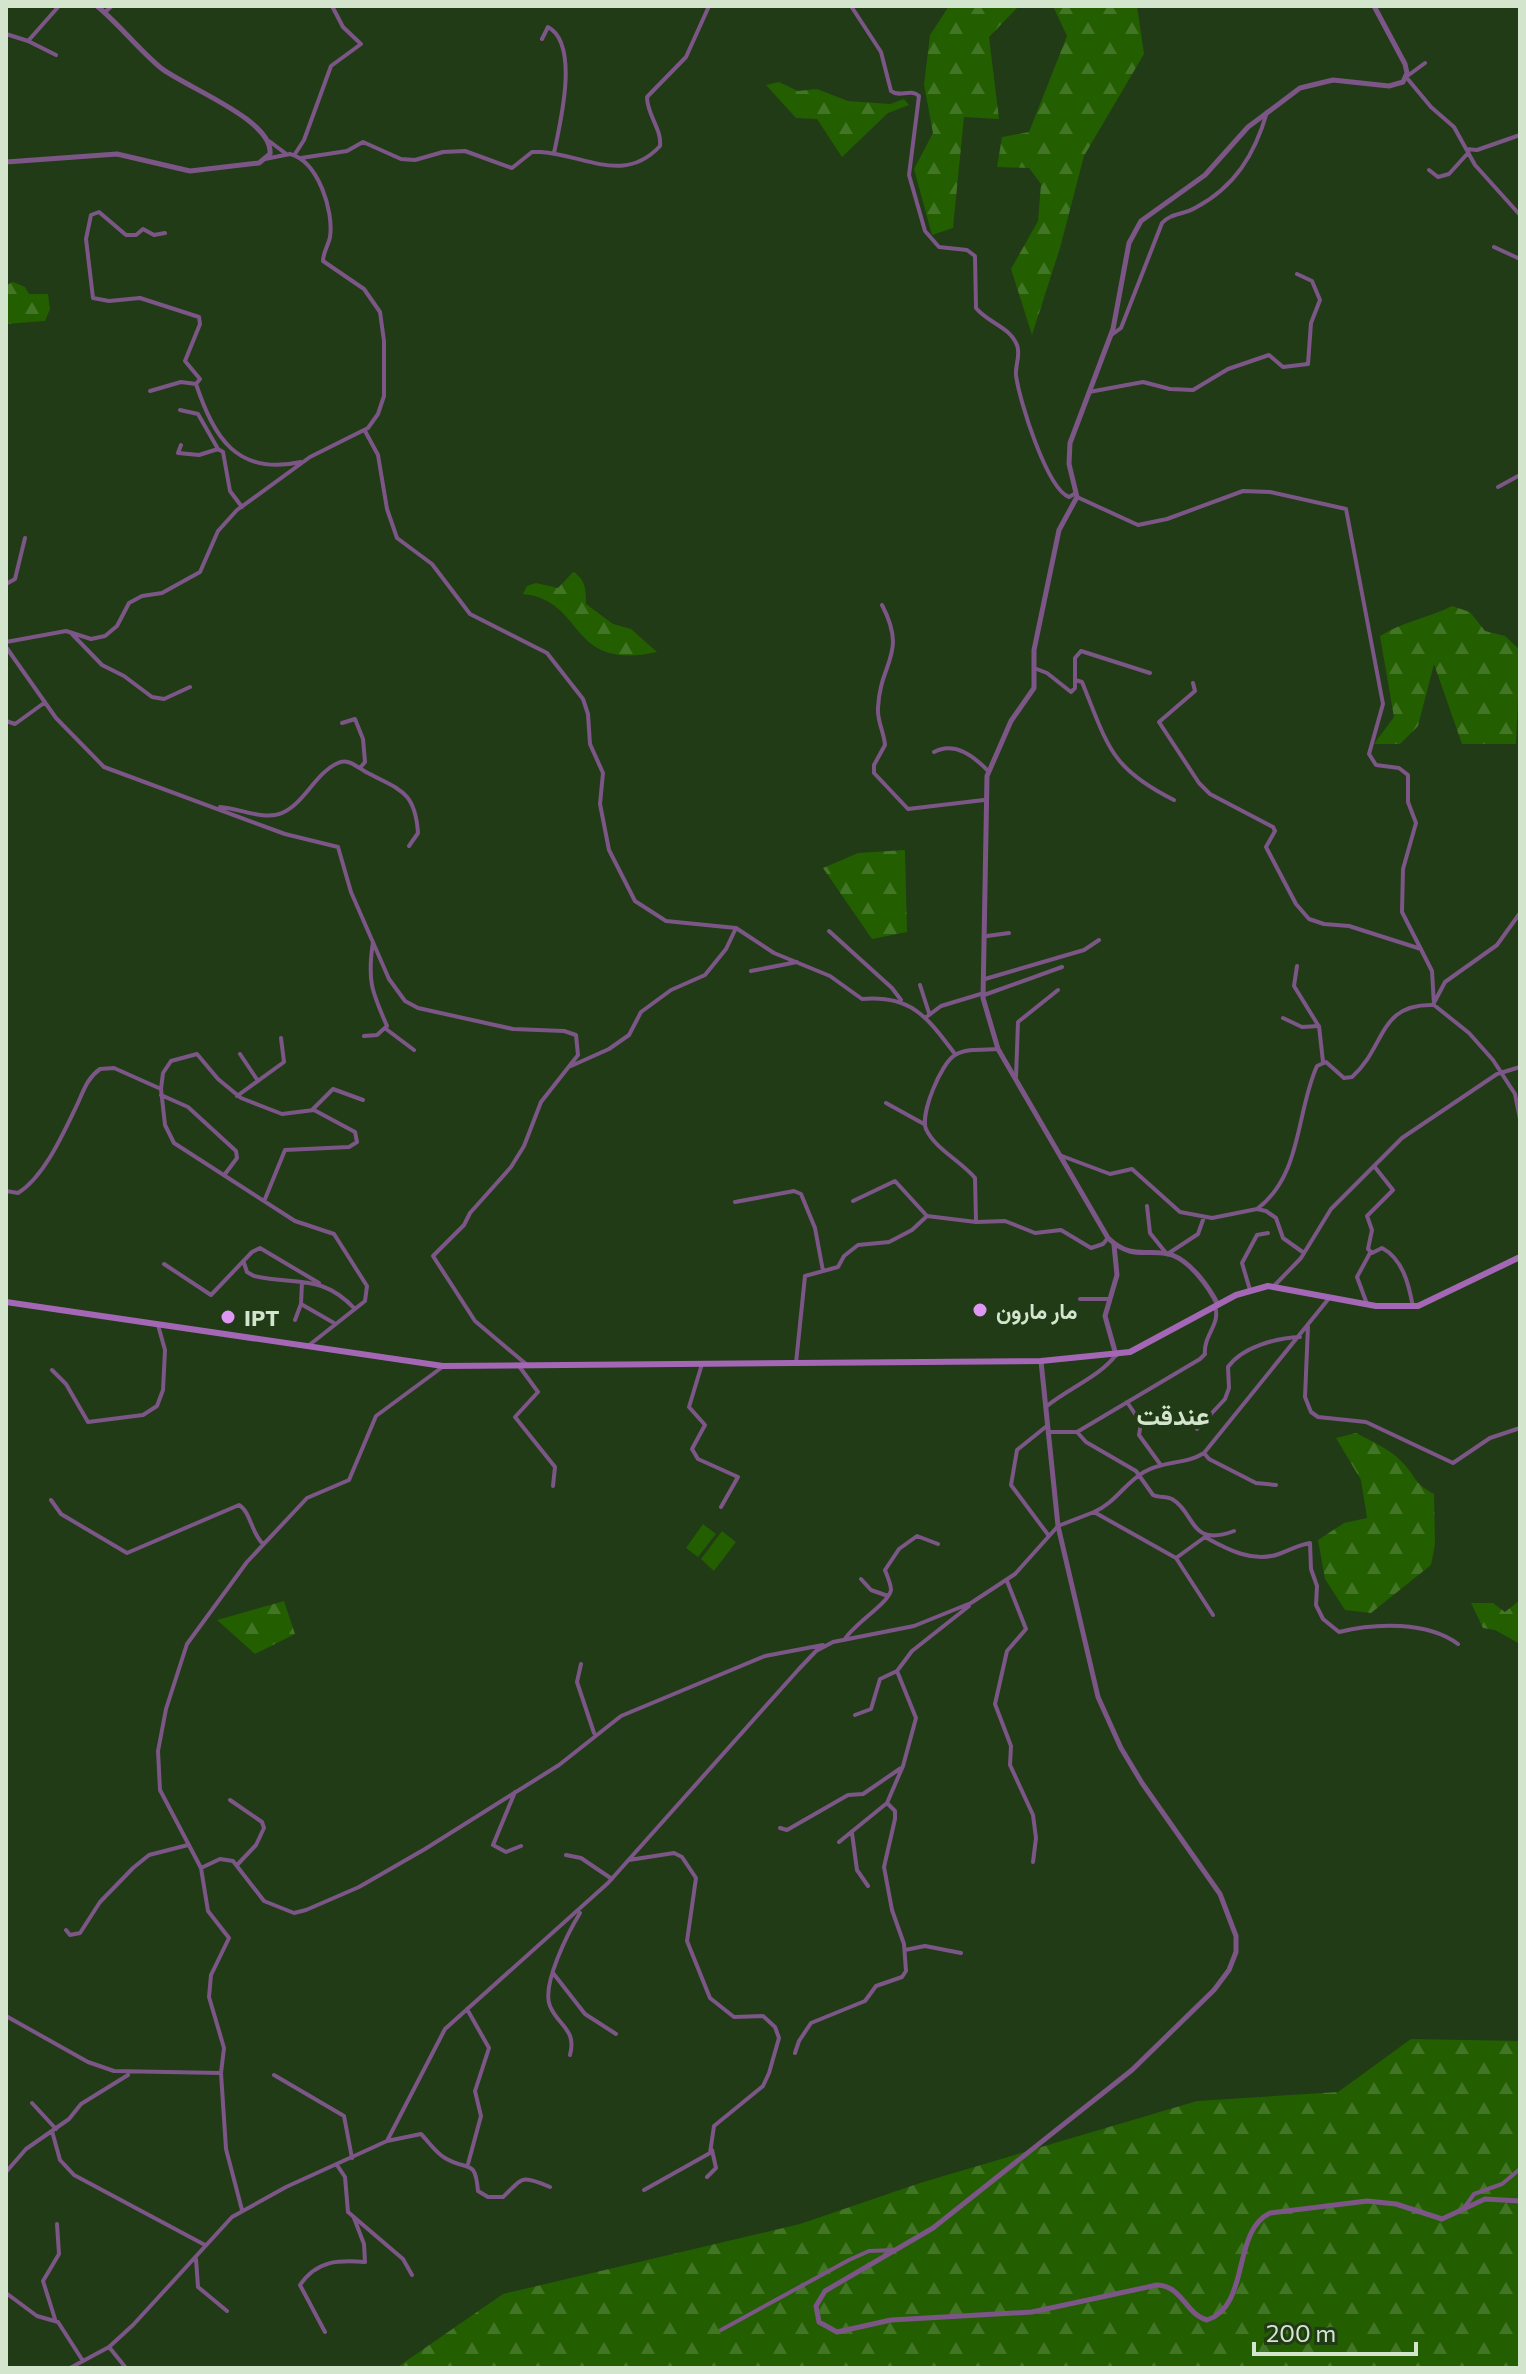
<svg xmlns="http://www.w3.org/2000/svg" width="1526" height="2374" viewBox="0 0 1526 2374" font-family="Commissioner,Vazirmatn,sans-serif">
  <defs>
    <pattern id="forest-firs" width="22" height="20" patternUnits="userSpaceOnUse" patternTransform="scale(2)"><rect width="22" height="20" fill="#235e01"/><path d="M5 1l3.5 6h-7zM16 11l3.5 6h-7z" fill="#427525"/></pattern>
  </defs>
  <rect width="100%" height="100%" fill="#203b16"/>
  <!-- forest -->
  <path fill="url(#forest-firs)" d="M949,6H1019L989,37L999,119L964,117L953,228L932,235L914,169L933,133L924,85L930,35Z
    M1053,6H1137L1144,54L1084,156L1060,248L1032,335L1011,269L1038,221L1041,184L1029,168L997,167L1002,137L1029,132L1067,36Z
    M779,82L798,91L817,89L848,101L890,104L904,99L909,105L888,113L842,157L817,119L796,118L766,85Z
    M13,282L25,287L29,294H48L50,309L45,321L6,324V285Z
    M573,572C586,579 586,591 586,604L613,624L631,629L657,652C567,672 586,600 523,594L527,586L536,583L558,588Z
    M1452,606L1470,612L1485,631L1505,636L1520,650L1516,744H1462L1434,664L1418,726L1400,744H1374L1394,717L1380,636C1402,622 1428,618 1452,606Z
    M905,850L907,932L872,939L823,868L858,853Z
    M1356,1433C1371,1441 1390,1449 1402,1462C1417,1477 1412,1482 1434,1494L1435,1544L1431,1565L1371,1613L1345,1610L1325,1579L1318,1540L1344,1523L1367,1518L1361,1480L1336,1438Z
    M1520,1600V1644L1495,1630L1483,1628L1471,1603H1493L1505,1612Z
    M284,1601L295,1634L255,1654L217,1620Z
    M1411,2039L1520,2041V2368H396L503,2294L800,2224L920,2183L1197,2101L1338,2092Z"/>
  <!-- pitch -->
  <path fill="#235e01" d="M703,1524L716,1534L698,1557L686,1548Z
    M722,1531L736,1542L714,1571L701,1559Z"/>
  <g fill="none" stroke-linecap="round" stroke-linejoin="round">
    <!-- minor -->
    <path stroke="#7c5687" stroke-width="4" d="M851,6L881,52L891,91C900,98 910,88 919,96L909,175L925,231L939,247L967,250L975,256L976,308C988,323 1009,326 1017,345C1021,356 1015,364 1016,375C1019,400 1047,489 1069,497L1076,493
      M105,12L112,6
      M6,34L28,41
      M542,39L548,27C580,44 560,124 554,153
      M56,55L28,41L59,6
      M1425,63L1406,77L1431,107L1454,127L1475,165L1520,215
      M269,141L285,153
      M1466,149L1477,150L1520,135
      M295,154L304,140L331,66L361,44L343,27L332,6
      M301,158L347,151L363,142L401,159L415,160L443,152L465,151L512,168L532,152H541C585,155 624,185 660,146C662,129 647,115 647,97L686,57L709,6
      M1429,170L1438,177L1449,174L1468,153
      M165,233L154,235L143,229L136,235H126L99,212L91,215L86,239L93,298L109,301L140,298L199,317L200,324L185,361L200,379L196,384
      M1494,247L1520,259
      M1110,336L1121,328L1162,223C1171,213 1183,215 1195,208C1235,187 1255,154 1267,112
      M150,391L181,382L196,384C214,437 236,476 301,462
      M1089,392L1143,382L1170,389L1193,390L1228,369L1269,355L1283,367L1308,364L1311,323L1320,300L1312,281L1297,274
      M180,410L198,414L218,449
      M365,431L378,455L387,509L397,538L432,564L470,614L547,653L583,699L588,714L590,744L603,773L600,804L609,850L635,901L666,921L736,928L774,953L830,976L862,999C912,995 927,1017 955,1054
      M181,445L178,453L199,455L218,449L223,452L230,491L242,507
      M1498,487L1520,475
      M1077,497L1138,525L1167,519L1243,491L1270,492L1346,509L1383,704L1369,754L1376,765L1399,768L1408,775V802L1416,823L1403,869L1402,912L1432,971L1434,1005
      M6,584L15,579L25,538
      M882,605C908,655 880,661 878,708C877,721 884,732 885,745L874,765V773L908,809L984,800
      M72,634L102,665L124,676L152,697L164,699L190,687
      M6,642L66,631L91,639L105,636L117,626L129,603L142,596L162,593L200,572L218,531L237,510L310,457L368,428L378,414L384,396V341L380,312L364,289L323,261C323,253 328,246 330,237C334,211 318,161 290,154L265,159
      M6,647L56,718L104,767L285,834L338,847L351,892L389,979L405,1001L418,1008L513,1029L564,1031L576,1035L578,1055L541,1102L524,1146L511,1167L470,1213L464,1225L433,1256L475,1321L526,1364
      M1034,668L1047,673L1071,692L1075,688V658L1081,651L1150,673
      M1075,680L1082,682C1108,746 1110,768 1174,800
      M1193,683L1195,691L1159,722L1199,783L1210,794L1273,827L1275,831L1266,847L1296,904L1309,919L1324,924L1349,926L1421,949
      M6,721L15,724L44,703
      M342,723L355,719L363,739L365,762L360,768
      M934,752C954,741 974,756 988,771
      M220,807C239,808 264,821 282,813C305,803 315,773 338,763C348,758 357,767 366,772C399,790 415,790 418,833L409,846
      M829,931L892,988L901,1000
      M987,936L1009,933
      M1297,966L1294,986L1318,1025
      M751,971L797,962
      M985,979L1084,950L1099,940
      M920,985L929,1013
      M984,995L1062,967
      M1435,1001L1445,982L1497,945L1520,913
      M925,1018L941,1006L984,993
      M1283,1018L1302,1027L1319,1026L1323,1062
      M386,1029L414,1050
      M364,1036L377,1035L387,1026C372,992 367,981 373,942
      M998,1049C985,1050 966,1048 955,1055C941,1063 920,1114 926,1129C935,1149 961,1161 975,1178L976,1222L1005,1221L1035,1233L1061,1230L1091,1248L1103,1244L1108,1238
      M240,1054L258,1081
      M571,1066L609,1049L629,1035L641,1012L671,990L705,975L726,949L736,928
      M1016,1077L1018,1022L1058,990
      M161,1089L163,1073L171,1061L197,1054L218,1079L241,1098L282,1114L314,1110L355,1132L357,1142L349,1147L285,1150L265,1199
      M161,1095L188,1107L236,1151L237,1158L225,1174
      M237,1096L284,1062L281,1038
      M886,1103L924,1124
      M312,1110L333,1089L363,1100
      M1062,1156L1110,1174L1132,1169L1180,1212L1212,1218L1257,1209L1266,1211L1276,1218L1283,1238L1304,1253
      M1374,1166L1393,1190L1367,1216L1372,1230L1368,1249L1372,1253L1382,1248C1403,1259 1409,1285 1413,1307
      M6,1191L18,1193C44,1177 63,1134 76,1107C83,1093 86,1079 100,1069L114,1068L161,1089L165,1125L174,1143L295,1221L334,1234L367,1286L365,1301L308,1346
      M853,1201L895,1181L927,1216L976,1222
      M735,1202L794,1191L801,1194L815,1228L823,1271
      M1147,1206L1150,1233L1166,1253
      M1257,1209C1302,1176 1296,1112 1317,1066L1326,1062L1344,1078L1352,1077C1386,1047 1378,1003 1434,1005L1469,1033L1493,1060L1515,1094L1520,1119
      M1169,1253L1198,1234L1204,1217
      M244,1263L247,1272L254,1276C297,1286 321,1273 355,1309
      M164,1264L211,1295L252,1252L260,1248L319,1283
      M302,1282L301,1304L334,1323
      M1273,1287L1301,1258L1331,1209L1402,1138L1497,1074L1520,1067
      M1250,1290L1242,1263L1257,1235L1268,1233
      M1080,1299H1109
      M1367,1304L1357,1277L1370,1253
      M295,1320L301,1304
      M1308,1326L1305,1397L1311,1412L1318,1417L1366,1422L1453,1463L1490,1438L1520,1428
      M796,1363L805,1276L838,1267L844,1256L858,1245L889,1242L912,1230L927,1216
      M702,1364L689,1407L705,1425L692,1449L698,1459L738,1477L721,1507
      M519,1366L538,1392L515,1417L555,1467L553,1486
      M52,1370L66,1384L88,1422L143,1415L157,1406L163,1390L165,1350L158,1325
      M1127,1402L1141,1423L1139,1435L1160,1464
      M1047,1406C1069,1388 1099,1377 1116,1355
      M1048,1425L1017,1450L1011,1485L1049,1536
      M1197,1429L1225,1399L1229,1388L1228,1367C1242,1347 1276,1338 1300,1337
      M1048,1432H1077L1086,1442L1136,1471L1153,1495C1159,1498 1166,1496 1172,1499C1196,1513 1189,1548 1234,1531
      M1077,1432L1200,1359L1205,1354C1203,1336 1221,1324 1215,1307
      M1204,1453L1209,1459L1256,1483L1276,1485
      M51,1500L61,1514L127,1553L239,1505C251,1512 251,1533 263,1544
      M1094,1512C1115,1503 1125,1483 1144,1472C1165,1460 1185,1465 1204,1453L1330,1297
      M1176,1558L1205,1537C1228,1550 1253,1563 1279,1554C1290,1550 1298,1545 1310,1543L1311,1569L1317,1586L1316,1605L1323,1619L1339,1632C1375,1623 1427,1621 1458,1644
      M861,1579L871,1590L888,1596
      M1007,1581L1026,1629L1007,1651L995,1704L1011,1746L1010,1765L1033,1815L1036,1838L1033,1862
      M845,1639C855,1623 889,1603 891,1590C891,1584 887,1576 885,1570L899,1549L917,1536L938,1544
      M581,1664L577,1682L594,1733
      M855,1715L871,1709L880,1679L897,1671
      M515,1792L493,1845L506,1852L521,1846
      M230,1800L262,1822L264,1828L256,1845L237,1865
      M780,1828L787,1830L848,1795L863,1794L901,1768
      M852,1833L857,1870L868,1886
      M839,1842L887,1803L903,1766L916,1718L897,1671L912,1651L969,1606
      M566,1855L581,1858L612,1879
      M629,1860L674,1853L682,1857L696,1878L687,1941L710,1998L734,2017L763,2016L775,2027L779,2038L769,2073L763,2086L714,2126L710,2153L644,2190
      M201,1868L220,1859L233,1861L264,1901L294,1913L306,1910L359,1887L425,1849L559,1765L621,1716L765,1656L823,1645
      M66,1930L70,1935L80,1933L100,1902L133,1868L149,1855L188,1845
      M905,1950L925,1946L961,1953
      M553,1973L585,2014L616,2034
      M467,2009L489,2048L475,2091L481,2116L468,2164
      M6,2016L88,2062L114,2071L221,2073
      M795,2053L799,2041L811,2023L865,2001L876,1986L902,1977L906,1971L904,1944L892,1910L884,1867L895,1819V1811L887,1803
      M570,2055C577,2029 558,2026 550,2006C541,1985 569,1931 580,1913
      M274,2075L344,2116L352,2158
      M32,2103L56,2129
      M52,2131L60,2160L74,2175L205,2245
      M387,2141L421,2134C429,2142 435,2152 445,2158C468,2172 475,2157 478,2191L488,2197H503C523,2178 520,2174 550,2187
      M337,2165L345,2177L348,2212L403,2259L412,2275
      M6,2172L26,2149L69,2119L81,2104L128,2075
      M707,2177L716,2168L712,2150
      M1464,2208L1474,2194L1502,2184L1520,2169
      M242,2210L226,2149L221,2073L224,2048L209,1997L211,1975L229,1938L208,1911L201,1868L160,1790L158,1751L166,1709L187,1644L247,1562L307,1498L349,1480L376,1416L441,1368
      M196,2259L198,2287L227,2311
      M6,2293L37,2316L58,2322L83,2361
      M55,2319L43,2281L59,2254L57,2224
      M721,2330L849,2260L869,2251L894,2250
      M325,2332L300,2285C317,2260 339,2260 365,2262L364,2244L354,2218
      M109,2347L126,2368
      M70,2368L109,2347L133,2325L232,2217L286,2187L387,2141L445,2029L608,1883L798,1670L816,1651L833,1642L914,1626L971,1603L1015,1574L1058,1526L1094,1512L1176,1558L1213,1615"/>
    <!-- tertiary -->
    <path stroke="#7c5687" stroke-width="5" d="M6,162L117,154L190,171L259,163L270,154C274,120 185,87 161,68C138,49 120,25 97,6
      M1114,1245L1117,1275L1105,1316L1116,1355
      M1218,1305C1209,1287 1191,1262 1172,1255C1150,1247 1133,1262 1108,1238L998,1049L983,998L987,776L1011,721L1034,688V650L1059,530L1077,497L1069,464L1070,443L1113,329L1129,243L1141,221L1205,175L1248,127L1300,88L1333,80L1389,86L1403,82L1407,73L1405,64L1374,6
      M1041,1361L1058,1526L1098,1697L1121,1748L1142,1783L1220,1894L1236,1936V1952L1229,1970L1214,1990L1132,2070L933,2228L825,2291L816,2306L819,2322L837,2332L891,2320L1032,2312L1157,2285C1183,2286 1185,2314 1207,2320C1251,2305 1231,2232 1270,2213L1367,2201L1396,2204L1442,2219L1485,2199L1520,2201"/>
    <!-- secondary -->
    <path stroke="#a467b6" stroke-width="6" d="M6,1302L443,1366L1041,1361L1130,1352L1236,1295L1268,1286L1376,1306H1418L1520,1257"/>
  </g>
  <!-- markers -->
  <g fill="#de98f3" stroke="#203b16" stroke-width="3">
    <circle cx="980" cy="1310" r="8"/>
    <circle cx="228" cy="1317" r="8"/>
  </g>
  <g text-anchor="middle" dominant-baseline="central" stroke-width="8" stroke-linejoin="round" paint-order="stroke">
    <!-- poi labels -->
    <g font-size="22" font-weight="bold" fill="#d4e5ce" stroke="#203b16" text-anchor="start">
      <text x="996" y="1310">مار مارون</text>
      <text x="244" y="1317">IPT</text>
    </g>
    <!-- quarter labels -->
    <g font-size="26" font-weight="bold" fill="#d4e5ce" stroke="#203b16">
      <text x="1173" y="1414">عندقت</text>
    </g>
  </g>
  <!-- border -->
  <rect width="1526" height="2374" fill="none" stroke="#d4e5ce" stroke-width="16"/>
  <!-- scale -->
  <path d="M1254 2342v12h162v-12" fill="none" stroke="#d4e5ce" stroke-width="4"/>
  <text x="1266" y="2342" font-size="24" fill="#d4e5ce" stroke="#203b16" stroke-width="6" paint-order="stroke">200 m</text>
</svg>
